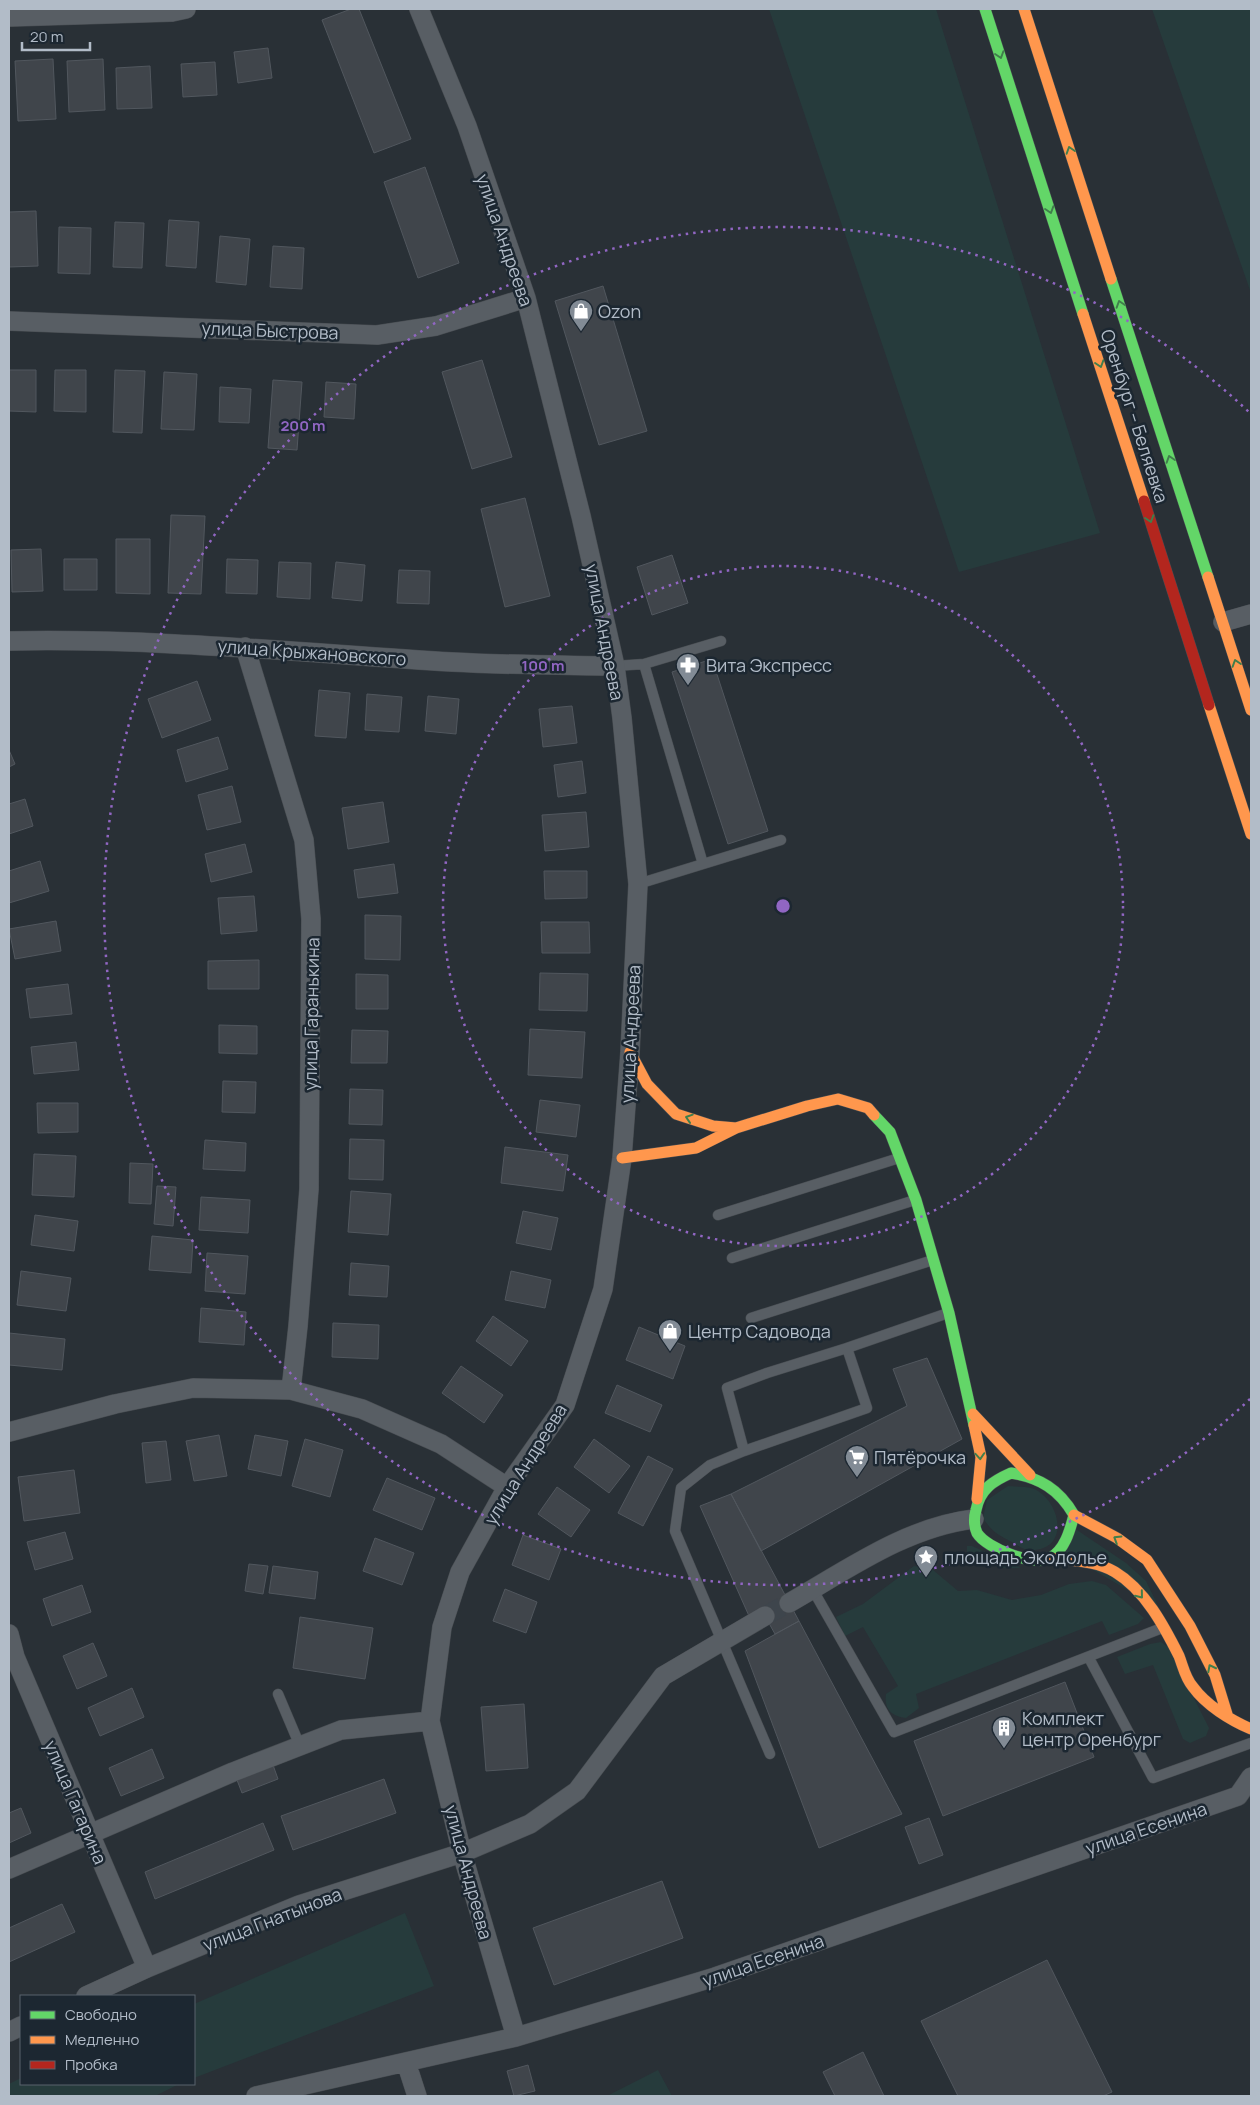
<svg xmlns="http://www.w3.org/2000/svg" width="1260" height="2105" viewBox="0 0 1260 2105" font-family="Manrope,sans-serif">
  <rect width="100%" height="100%" fill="#293036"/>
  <!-- green -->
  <path fill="#263b3c" d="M769,9H936L1100,533L959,572Z
    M1152,9H1251V293Z
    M1008,1486C1016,1487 1031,1486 1038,1491C1063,1507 1068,1552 1029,1550C1024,1550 1017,1545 1012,1542C997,1534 993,1533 983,1518L987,1500Z
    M1074,1528L1126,1563L1146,1581L1159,1608L1064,1553Z
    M967,1546H972L1021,1568C1001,1569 983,1566 967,1552Z
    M914,1566L933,1570L958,1591L977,1590L1012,1600L1041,1595L1069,1584L1092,1581L1106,1585L1144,1618L1138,1624L1109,1635L1102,1621L916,1694L919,1708L906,1718C891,1716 884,1709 886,1694L898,1686L863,1627L845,1636L836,1617L863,1604Z
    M1161,1642L1168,1647L1209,1728L1206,1736L1190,1743L1183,1739L1153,1665L1125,1674L1117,1657L1150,1644Z
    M405,1913L434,1986L194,2078V2004Z
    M658,2070L672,2096H607Z
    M21,2078V2084H179L155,2096H9V2084Z"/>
  <!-- building -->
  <path fill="#40454b" stroke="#51575e" d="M351,9H359L411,139L374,153L322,20Z
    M268,48L272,78L238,83L234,52Z
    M53,59L56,119L18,121L15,61Z
    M103,59L105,110L69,112L67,61Z
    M215,62L217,95L183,97L181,64Z
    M150,66L152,108L117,109L116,68Z
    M425,167L459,263L418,278L384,182Z
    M36,211L38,266L9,267V212Z
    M169,220L199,222L196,268L166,266Z
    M115,222L144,223L142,268L113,267Z
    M59,227L91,228L90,274L58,273Z
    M220,236L250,239L246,285L216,282Z
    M273,246L304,248L302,289L270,287Z
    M603,286L647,431L599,445L555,301Z
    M482,360L512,457L472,469L442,372Z
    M9,370H36V412L9,411Z
    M55,370H86V412L54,411Z
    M115,370L145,371L142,433L113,432Z
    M164,372L197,374L194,430L161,429Z
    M273,380L302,382L297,450L268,448Z
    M326,382L356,384L354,419L324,417Z
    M220,387L251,389L249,423L219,422Z
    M525,498L550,596L505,607L481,509Z
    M171,515L205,516L201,594L168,593Z
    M116,539H150V594L116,593Z
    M41,549L43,591L12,592L11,550Z
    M672,555L688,603L652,615L637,567Z
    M64,559H97V590H64Z
    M227,559L258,560L257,594L226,593Z
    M279,562L311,563L310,599L277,597Z
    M336,562L365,565L362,601L332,598Z
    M399,570L430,571L429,604L397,603Z
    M712,659L768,831L728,844L672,672Z
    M197,681L211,720L162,738L148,699Z
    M319,690L350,693L346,738L315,736Z
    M367,694L402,697L399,732L365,730Z
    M428,696L459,699L456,734L425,731Z
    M572,706L577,743L543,747L539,709Z
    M218,737L228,769L186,782L177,750Z
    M9,750L15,764L9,767Z
    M582,761L586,793L558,797L554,765Z
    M232,786L241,822L207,830L198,795Z
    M25,799L33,826L9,834V804Z
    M383,802L389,842L348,849L342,808Z
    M586,812L589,847L545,851L542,815Z
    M245,844L252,872L211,882L205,854Z
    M40,861L49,891L9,903V871Z
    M394,864L398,893L358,898L354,870Z
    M544,871H587V898L545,899Z
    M254,896L257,931L221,934L218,898Z
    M365,915L401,916L400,960L365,959Z
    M56,921L61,951L15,959L9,929Z
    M541,922H589L590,953H542Z
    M259,960V989H208V961Z
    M540,973L588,974L587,1011L539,1010Z
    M356,974L388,975V1009H356Z
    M68,984L72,1014L30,1018L26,989Z
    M219,1025L257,1026V1054L219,1053Z
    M530,1029L585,1032L582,1078L528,1075Z
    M352,1030L388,1031L387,1063H351Z
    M76,1042L79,1070L34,1074L31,1047Z
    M223,1081L256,1082L255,1113L222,1112Z
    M350,1089L383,1090L382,1125L349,1124Z
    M540,1100L580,1105L576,1137L536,1132Z
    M37,1103H78V1132L38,1133Z
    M350,1139L384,1140L383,1180L349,1179Z
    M205,1140L246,1143L245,1171L203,1169Z
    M505,1147L568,1155L563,1191L501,1183Z
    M34,1154L76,1156L74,1197L32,1195Z
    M130,1163L153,1164L151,1204L129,1203Z
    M157,1186L176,1187L173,1226L154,1224Z
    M351,1191L391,1194L388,1235L348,1232Z
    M201,1197L250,1200L248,1233L199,1230Z
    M523,1211L558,1218L551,1250L516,1243Z
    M35,1215L78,1221L74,1251L31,1245Z
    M152,1236L193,1240L191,1273L149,1270Z
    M207,1253L248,1256L245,1294L205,1291Z
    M351,1263L389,1266L387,1297L349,1295Z
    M21,1271L71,1278L66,1311L17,1305Z
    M511,1271L551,1280L545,1308L505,1300Z
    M201,1308L246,1312L244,1345L199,1342Z
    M493,1316L528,1341L511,1366L476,1341Z
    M333,1323L379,1325L378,1359L332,1357Z
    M639,1327L685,1346L673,1379L626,1360Z
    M9,1333L65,1339L62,1370L9,1365Z
    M927,1358L962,1439L761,1551L731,1494L907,1406L893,1369Z
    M461,1366L503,1395L484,1423L442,1393Z
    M617,1385L662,1405L650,1432L605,1413Z
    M219,1435L227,1476L194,1481L186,1441Z
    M255,1435L288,1441L281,1476L248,1469Z
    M305,1439L343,1450L330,1497L292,1486Z
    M594,1439L630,1466L609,1493L574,1467Z
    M166,1441L171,1480L146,1483L142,1443Z
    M648,1456L673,1469L643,1526L618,1513Z
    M74,1470L80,1513L24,1521L18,1477Z
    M387,1478L435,1498L422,1530L373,1510Z
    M557,1487L590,1510L571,1537L538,1514Z
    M731,1494L799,1621L775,1634L761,1609L749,1616L700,1506Z
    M65,1532L73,1559L35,1570L27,1542Z
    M523,1535L561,1549L549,1580L512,1565Z
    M375,1538L414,1553L402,1585L363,1571Z
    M249,1564L268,1566L263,1594L245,1591Z
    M273,1566L318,1572L315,1599L269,1593Z
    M82,1585L91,1612L52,1626L43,1599Z
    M505,1589L537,1602L526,1633L493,1621Z
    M300,1617L373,1628L365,1679L293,1668Z
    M799,1621L902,1814L819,1848L745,1651Z
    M93,1643L107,1676L77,1689L63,1656Z
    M1065,1682L1094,1757L943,1816L914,1741Z
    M132,1688L144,1717L100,1736L88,1708Z
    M524,1704L528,1768L486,1771L481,1707Z
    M152,1749L164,1778L121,1796L109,1768Z
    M273,1765L278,1779L242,1793L237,1780Z
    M384,1779L396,1813L293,1850L281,1816Z
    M21,1808L31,1833L9,1843V1813Z
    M929,1818L943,1855L919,1864L905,1827Z
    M263,1823L274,1850L155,1899L145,1872Z
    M662,1881L683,1938L554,1985L533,1928Z
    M62,1904L75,1932L9,1962V1928Z
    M1047,1960L1112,2092L1103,2096H958L921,2021Z
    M863,2052L884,2096H835L823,2072Z
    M528,2065L535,2091L514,2096L507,2071Z"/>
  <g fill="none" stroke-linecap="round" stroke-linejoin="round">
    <!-- street-tunnel -->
    <path stroke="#3e454c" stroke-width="19" stroke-dasharray="19 9" stroke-linecap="butt" d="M765,1616L789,1603"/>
    <!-- lane casing -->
    <g stroke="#474c51" stroke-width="11">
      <path id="lane" d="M644,664L721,641
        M615,666L644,664L703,864L638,884
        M703,864L781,840
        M718,1215L899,1158
        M732,1258L915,1200
        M751,1318L933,1260
        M744,1451L727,1388L767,1373L847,1348
        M813,1590L894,1732L1162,1628
        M1089,1658L1153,1778L1251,1743
        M278,1694L300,1746
        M770,1754L675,1531L681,1488L710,1465L744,1451L867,1408L847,1348L948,1313"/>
    </g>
    <!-- street casing -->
    <g stroke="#474c51" stroke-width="20">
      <path id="street" d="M419,9L467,126L526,298L581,516L615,666L622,718L638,884L630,1052L622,1158L603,1289L565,1405L507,1487L460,1572L442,1627L430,1721L462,1853L516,2037
        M9,17L172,12L186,9
        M9,321L377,335L436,326L526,298
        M1223,622L1251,614
        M9,641C157,638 304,653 452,662C506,665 560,665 615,666
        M245,647L304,840L311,919L309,1189L298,1326L291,1390
        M9,1432L115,1404L193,1388L291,1390L362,1409L441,1444L507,1487
        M789,1603C847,1570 906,1527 974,1519
        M9,1634L15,1657L147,1968
        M9,1869L233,1772L341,1730L430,1721
        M86,1996L147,1968L299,1905L462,1853L530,1824L577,1791L663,1676L765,1616
        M9,2032L21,2026
        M406,2062L417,2096
        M256,2096L516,2037L715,1977L1238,1796L1251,1777"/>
    </g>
    <!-- fast casing -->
    <g stroke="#474c51" stroke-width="12">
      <path id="fast" d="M985,9L1083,314
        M1111,279L1208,577
        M874,1115L890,1132L916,1200L949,1313L974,1425
        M1011,1473C1040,1478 1059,1489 1074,1515C1070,1530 1065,1550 1050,1558C1033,1566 987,1549 977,1533C974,1526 974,1517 976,1510C980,1489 993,1481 1011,1473Z"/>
    </g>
    <!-- slow casing -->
    <g stroke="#474c51" stroke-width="12">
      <path id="slow" d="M1024,9L1111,279
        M1083,314L1144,501
        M1208,577L1251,710
        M1209,705L1251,834
        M630,1052L647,1084L676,1114L713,1126L736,1128
        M622,1158L696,1148L736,1128L807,1106L838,1099L868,1108L874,1115
        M973,1414L1030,1475
        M974,1425L981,1457L977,1499
        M1074,1515L1117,1538L1147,1560L1190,1626L1215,1675L1227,1714
        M1049,1558C1071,1561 1096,1560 1115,1572C1145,1590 1164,1626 1179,1656C1183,1666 1185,1678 1193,1687C1206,1705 1230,1720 1251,1729"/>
    </g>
    <!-- jam casing -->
    <g stroke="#474c51" stroke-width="12">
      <path id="jam" d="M1144,501L1209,705"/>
    </g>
    <!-- lane -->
    <use href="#lane" stroke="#585e64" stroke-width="10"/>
    <!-- street -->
    <use href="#street" stroke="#585e64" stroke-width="19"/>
    <!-- fast -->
    <use href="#fast" stroke="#63d668" stroke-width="11"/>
    <!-- slow -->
    <use href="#slow" stroke="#ff974d" stroke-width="11"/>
    <!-- jam -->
    <use href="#jam" stroke="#b3261e" stroke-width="11"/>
  </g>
  <!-- one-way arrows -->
  <defs><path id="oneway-chevron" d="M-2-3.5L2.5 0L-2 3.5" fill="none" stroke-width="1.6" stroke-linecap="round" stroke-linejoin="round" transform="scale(1.25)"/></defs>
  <g stroke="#407e4c">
    <use href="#oneway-chevron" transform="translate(1000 55) rotate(72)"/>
    <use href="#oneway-chevron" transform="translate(1070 150) rotate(-108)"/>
    <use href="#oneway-chevron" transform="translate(1050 210) rotate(72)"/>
    <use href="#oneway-chevron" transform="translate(1120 304) rotate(-108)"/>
    <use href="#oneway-chevron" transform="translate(1100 364) rotate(72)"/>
    <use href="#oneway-chevron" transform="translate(1170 459) rotate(-108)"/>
    <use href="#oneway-chevron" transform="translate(1150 519) rotate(72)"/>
    <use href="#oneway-chevron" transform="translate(1236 663) rotate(-108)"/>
    <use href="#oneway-chevron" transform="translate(689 1118) rotate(-162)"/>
    <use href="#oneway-chevron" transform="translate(980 1456) rotate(86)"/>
    <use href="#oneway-chevron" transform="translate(1117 1539) rotate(-148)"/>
    <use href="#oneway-chevron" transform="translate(1140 1595) rotate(51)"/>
    <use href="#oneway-chevron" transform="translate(1211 1668) rotate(-117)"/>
  </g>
  <!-- distance rings -->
  <g fill="none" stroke="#9166c3" stroke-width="2.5" stroke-dasharray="2.5 5">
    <circle cx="783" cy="906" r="340"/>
    <path d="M1250 1399A679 679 0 1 1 1250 413"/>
  </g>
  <!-- icons -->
  <defs>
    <g id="shop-pin" transform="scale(1.25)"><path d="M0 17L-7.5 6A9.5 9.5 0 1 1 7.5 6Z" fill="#828b95" stroke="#1c2731"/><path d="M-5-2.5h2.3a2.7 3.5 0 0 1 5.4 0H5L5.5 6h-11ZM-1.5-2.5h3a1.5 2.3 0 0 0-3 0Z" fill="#fff"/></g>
    <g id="pharmacy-pin" transform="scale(1.25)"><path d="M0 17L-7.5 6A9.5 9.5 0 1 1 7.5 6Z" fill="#828b95" stroke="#1c2731"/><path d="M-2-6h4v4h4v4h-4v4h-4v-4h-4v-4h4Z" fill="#fff"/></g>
    <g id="supermarket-pin" transform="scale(1.25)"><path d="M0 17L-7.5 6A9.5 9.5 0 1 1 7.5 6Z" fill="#828b95" stroke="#1c2731"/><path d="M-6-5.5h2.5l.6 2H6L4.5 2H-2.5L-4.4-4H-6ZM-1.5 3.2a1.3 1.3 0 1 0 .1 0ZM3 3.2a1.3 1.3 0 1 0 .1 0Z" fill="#fff"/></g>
    <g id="sight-pin" transform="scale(1.25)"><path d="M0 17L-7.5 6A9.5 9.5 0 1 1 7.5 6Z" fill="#828b95" stroke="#1c2731"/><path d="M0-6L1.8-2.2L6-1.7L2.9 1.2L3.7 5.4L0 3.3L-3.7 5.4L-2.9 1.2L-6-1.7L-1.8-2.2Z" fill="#fff"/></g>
    <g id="building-pin" transform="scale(1.25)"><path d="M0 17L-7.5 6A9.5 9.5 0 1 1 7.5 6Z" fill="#828b95" stroke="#1c2731"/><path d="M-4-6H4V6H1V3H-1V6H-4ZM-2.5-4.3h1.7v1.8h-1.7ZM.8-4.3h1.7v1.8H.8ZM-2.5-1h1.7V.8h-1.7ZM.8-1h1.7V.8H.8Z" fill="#fff"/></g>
  </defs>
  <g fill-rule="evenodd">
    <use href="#shop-pin" x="581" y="311"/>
    <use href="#pharmacy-pin" x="688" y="665"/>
    <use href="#shop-pin" x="670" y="1331"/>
    <use href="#supermarket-pin" x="857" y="1457"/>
    <use href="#sight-pin" x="926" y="1557"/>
    <use href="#building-pin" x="1004" y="1728"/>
  </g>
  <g text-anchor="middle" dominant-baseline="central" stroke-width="5" stroke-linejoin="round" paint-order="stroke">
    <!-- street labels -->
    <g font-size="18" fill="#b2bcc8" stroke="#1c2731">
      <text transform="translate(505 240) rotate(71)">улица Андреева</text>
      <text transform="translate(270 330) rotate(2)">улица Быстрова</text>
      <text transform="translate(1135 416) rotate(72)">Оренбург – Беляевка</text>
      <text transform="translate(605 632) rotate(79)">улица Андреева</text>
      <text transform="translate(312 652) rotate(4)">улица Крыжановского</text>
      <text transform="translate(311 1014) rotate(-89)">улица Гаранькина</text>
      <text transform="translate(630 1034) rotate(-87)">улица Андреева</text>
      <text transform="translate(525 1464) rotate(-58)">улица Андреева</text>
      <text transform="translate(76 1802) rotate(67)">улица Гагарина</text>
      <text transform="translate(1146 1828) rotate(-19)">улица Есенина</text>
      <text transform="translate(469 1872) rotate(75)">улица Андреева</text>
      <text transform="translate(272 1919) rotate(-21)">улица Гнатынова</text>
      <text transform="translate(763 1960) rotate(-19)">улица Есенина</text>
    </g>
    <!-- poi labels -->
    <g font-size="18" fill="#b2bcc8" stroke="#1c2731" text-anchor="start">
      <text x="598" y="311">Ozon</text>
      <text x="706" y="665">Вита Экспресс</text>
      <text x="688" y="1331">Центр Садовода</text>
      <text x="874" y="1457">Пятёрочка</text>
      <text x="944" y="1557">площадь Экодолье</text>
      <text x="1022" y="1718">Комплект<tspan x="1022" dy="21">центр Оренбург</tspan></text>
    </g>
  </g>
  <circle cx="783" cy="906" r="8" fill="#9166c3" stroke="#1c2731" stroke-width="2.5"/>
  <g font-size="15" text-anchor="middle" font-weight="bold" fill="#9166c3" stroke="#1c2731" stroke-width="5" stroke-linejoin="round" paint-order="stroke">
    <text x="303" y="431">200 m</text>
    <text x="543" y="671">100 m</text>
  </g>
  <!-- border -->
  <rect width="1260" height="2105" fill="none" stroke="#b2bcc8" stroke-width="20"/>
  <!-- legend -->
  <rect x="20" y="1995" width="175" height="90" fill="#1c2731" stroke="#58636d"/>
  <rect x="30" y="2011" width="25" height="8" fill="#63d668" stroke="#58636d"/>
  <text x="65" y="2020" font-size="15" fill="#b2bcc8">Свободно</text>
  <rect x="30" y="2036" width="25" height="8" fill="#ff974d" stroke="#58636d"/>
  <text x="65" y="2045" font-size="15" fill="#b2bcc8">Медленно</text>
  <rect x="30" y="2061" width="25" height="8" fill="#b3261e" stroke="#58636d"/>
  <text x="65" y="2070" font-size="15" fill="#b2bcc8">Пробка</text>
  <!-- scale -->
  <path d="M22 42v8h68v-8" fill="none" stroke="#b2bcc8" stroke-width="2.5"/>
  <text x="30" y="42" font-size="15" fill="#b2bcc8" stroke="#1c2731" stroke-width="4" paint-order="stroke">20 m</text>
</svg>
